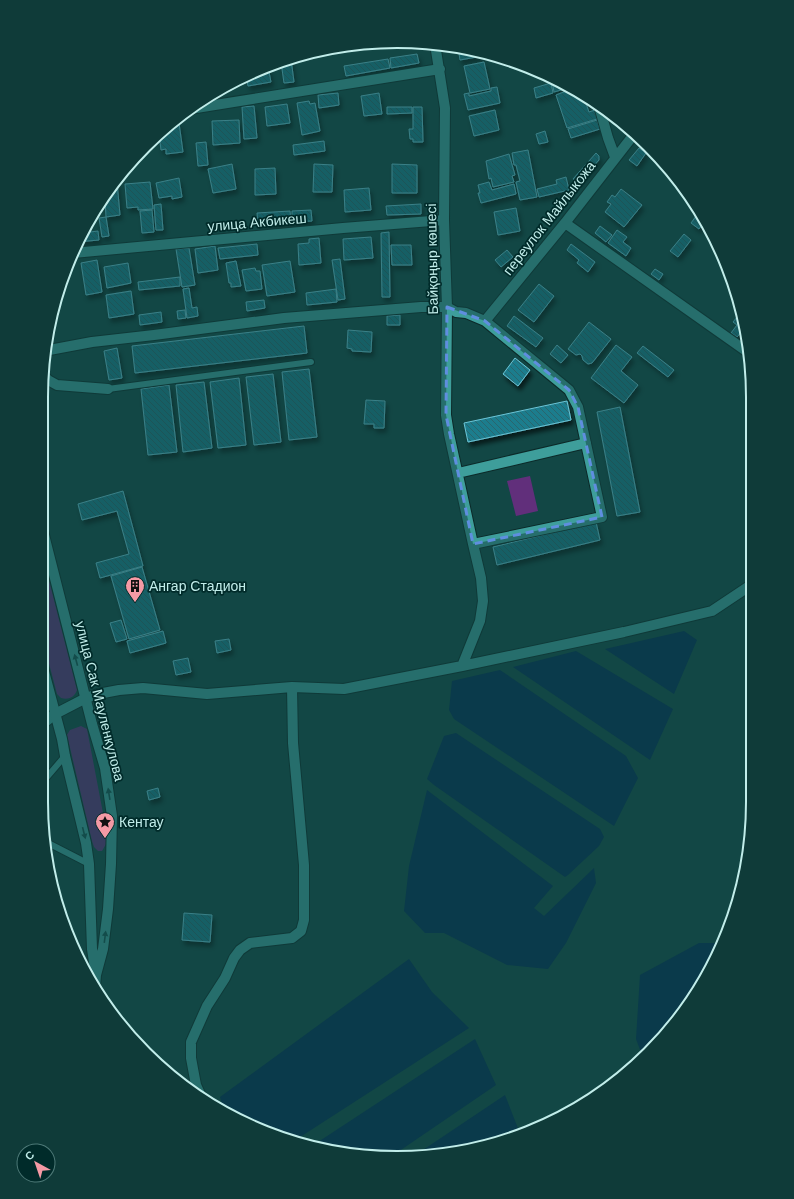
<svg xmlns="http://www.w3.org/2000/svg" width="794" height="1199" viewBox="0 0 794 1199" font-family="Arial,sans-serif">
  <defs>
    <pattern id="building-back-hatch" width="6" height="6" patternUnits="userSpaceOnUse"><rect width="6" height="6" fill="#1f7d8d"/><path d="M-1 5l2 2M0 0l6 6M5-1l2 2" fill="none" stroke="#2b656d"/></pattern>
    <filter id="shadow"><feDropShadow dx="2.5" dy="4.5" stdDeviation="2" flood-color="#0009"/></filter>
  </defs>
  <rect width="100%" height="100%" fill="#124745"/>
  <!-- grass -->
  <path fill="#612f7b" d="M530,476L538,511L516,516L507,481Z
    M43,557L77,690C74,698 68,700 61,698L57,694L42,637Z
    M81,726L87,729L107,834L106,844L102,851H98L94,847L92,841L67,735L70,730Z"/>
  <!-- water -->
  <path fill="#002a52" d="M684,631L697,640L674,694L605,649Z
    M576,651L673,709L650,760L513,667Z
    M500,670L626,756L638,778L614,826L454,719L449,710L452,681Z
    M456,733L600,829L604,837L599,846L568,875L565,877L434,785L427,779L444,736Z
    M427,790L553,886L534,908L544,916L594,868L596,883L566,943L548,969L507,965L444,933H425L404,911L409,866Z
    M699,943H721L716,959L665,1037L642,1055L636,1039L640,975Z
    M409,959L432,992L469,1028L297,1139L261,1131L224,1110L220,1097Z
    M475,1039L496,1085L392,1156L373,1157L315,1144Z
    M505,1095L519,1131L467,1151L417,1154Z"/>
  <!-- building -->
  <path fill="url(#building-back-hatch)" stroke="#6bc5d7" filter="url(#shadow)" d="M458,47L481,53L482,56L460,60Z
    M417,54L419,63L391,68L390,58Z
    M291,59L294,82L284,83L281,62Z
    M388,59L390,68L346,76L344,66Z
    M484,62L490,89L470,93L464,66Z
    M268,67L271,82L248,86L246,75Z
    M553,79L572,87L554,92L552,81H554Z
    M551,83L553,93L536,98L534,88Z
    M497,87L500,103L468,110L464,94L469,93V96L491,91V88Z
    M574,88L583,95L589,112L595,110L597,119L567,128L556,95Z
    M338,93L339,105L319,108L318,95Z
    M379,93L382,114L364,116L361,96Z
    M309,101L310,104L315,103L320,131L302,135L297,103Z
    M287,104L290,123L267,126L265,107Z
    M254,106L257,138L244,139L242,107Z
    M387,107H412V113L387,114Z
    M413,107H422L423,142H413V139H410L409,129H413Z
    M495,110L499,130L474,136L469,116Z
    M239,120L240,143L213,145L212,121Z
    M597,120L600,129L571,138L568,129Z
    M179,123L183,152L166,154V149L161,150L159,134L171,124Z
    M545,131L548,142L539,144L536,134Z
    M324,141L325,151L294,155L293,145Z
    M206,142L208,165L198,166L196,143Z
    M639,148L646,153L637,166L629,160Z
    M528,150L537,197L520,200L516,182L520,181L516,165H514L512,153Z
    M596,153L599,156V160L578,183L573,179Z
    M509,154L515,175L512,176L514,182L493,187L491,178L489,179L486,161Z
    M232,164L236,189L213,193L208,169Z
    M314,164L333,165L332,192H313Z
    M392,164L417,165V193H392Z
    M275,168L276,194L255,195V169Z
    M566,177L569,190L539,197L537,189L557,184L556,180Z
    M179,178L182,197L172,199V196L159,198L156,183Z
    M116,182H117L120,215L106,217L105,199Z
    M150,182L153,209L138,210V207L127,208L125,184Z
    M489,182L492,190L514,184L516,194L481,203L478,193H480L478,185Z
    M369,188L371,210L345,212L344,190Z
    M621,189L642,205L624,227L605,212L611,204L607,202L612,195L615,197Z
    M161,204L163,230H156L154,205Z
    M421,204V214L387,215L386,206Z
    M516,208L520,231L498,235L494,212Z
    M152,210L154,232L142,233L140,211Z
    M311,210L312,221L292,222V211Z
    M290,211L291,222L258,224L257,213Z
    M699,212L705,221L699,229L691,223Z
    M106,217L109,236L102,237L99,218Z
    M600,226L612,235L606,242L595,233Z
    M617,230L627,237L623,242L631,248L626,256L608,243Z
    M98,231L99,240L77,242L82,233Z
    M389,232L390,297H382L381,233Z
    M684,234L691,240L678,257L670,251Z
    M371,237L373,258L344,260L343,239Z
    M319,238L321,263L299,265L298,244L309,243V239Z
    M257,244L258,255L220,259L218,248Z
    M571,244L595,262L588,272L577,263L579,260L567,250Z
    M391,245H411L412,265H392Z
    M215,246L218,270L198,273L195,249Z
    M189,248L195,285L182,287L176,249Z
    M507,250L513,257L501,267L495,260Z
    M340,259L345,299L338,300L332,260Z
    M97,260L102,292L86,295L81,263Z
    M236,261L241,286L231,287V283H229L226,263Z
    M290,261L295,292L267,296L262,265Z
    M128,263L131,283L107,288L104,267Z
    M255,268L256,271H260L262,289L246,291L242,270Z
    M655,269L663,274L659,280L651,274Z
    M180,277V286L139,290L138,282Z
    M539,284L554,296L534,322L518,310Z
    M189,288L192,308L197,307L198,316L187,318L183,289Z
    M336,289L337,302L307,305L306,293Z
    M131,291L134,314L109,318L106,295Z
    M264,300L265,308L247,311L246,302Z
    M185,310L186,318L178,319L177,311Z
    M742,311L745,328L737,337L731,333L737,325L733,322Z
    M161,312L162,322L140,325L139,315Z
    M400,315V325H387V316Z
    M514,316L543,338L536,347L507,326Z
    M589,322L611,339L592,363L588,364L583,360L582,356L580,354L576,355L568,349Z
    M304,326L307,353L135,373L132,346Z
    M348,330L372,332L371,352L352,351V349L347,348Z
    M557,345L568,355L561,363L550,354Z
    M616,345L632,357L621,371L638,385L624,403L591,378Z
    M643,346L674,370L668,377L637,353Z
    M117,348L122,378L109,380L104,351Z
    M515,358L530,370L518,386L503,374Z
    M309,369L317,437L289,440L282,372Z
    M273,374L281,442L254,445L246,377Z
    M239,378L246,445L218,448L210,382Z
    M204,382L212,448L183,452L176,385Z
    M169,385L177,452L148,455L141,389Z
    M366,400L385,401L384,428H374V424H364Z
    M567,401L571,420L468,442L464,423Z
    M620,407L640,512L617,516L597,412Z
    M123,491L143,566L100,578L96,563L129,554L117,511L82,520L78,504Z
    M596,522L600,540L497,565L493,547Z
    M142,567L160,630L129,639L111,576Z
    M121,620L127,639L116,642L110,623Z
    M163,631L166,643L130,653L127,641Z
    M229,639L231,650L217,653L215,641Z
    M188,658L191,672L176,675L173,661Z
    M158,788L160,797L149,800L147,791Z
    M184,913L212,915L210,942L182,940Z"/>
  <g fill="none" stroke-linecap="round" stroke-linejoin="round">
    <!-- service casing -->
    <g stroke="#0c2a29" stroke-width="8">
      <path id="service" d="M108,389L311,362
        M41,784L65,756
        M48,843L89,864"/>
    </g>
    <!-- minor casing -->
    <g stroke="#0c2a29" stroke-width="12">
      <path id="minor" d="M435,44L445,108L444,220L447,307L446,415L449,434L473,544L481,578L483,601L480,621L462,666
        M599,106L608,138L615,157
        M190,109L440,69
        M565,223L749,353
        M73,253L343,228L444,220
        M485,321L565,223L635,133
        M44,351L92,342L154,335L284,318L421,307H447L456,312L466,313L485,321L569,390L578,407L602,517L473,544
        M44,376L48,380L57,385L108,389
        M458,473L586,443
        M86,698L98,694L119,690L143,688L207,694L292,687L344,689L462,666L624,632L712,611L751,585
        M42,723L45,722L55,714
        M201,1096L196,1085L191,1058V1042L207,1006L225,978L234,958L240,950L250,943L292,938L301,931L304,920V865L293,743L292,687"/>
    </g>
    <!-- tertiary casing -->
    <g stroke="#0c2a29" stroke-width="12">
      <path id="tertiary" d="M55,714L86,698"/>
    </g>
    <!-- secondary casing -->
    <g stroke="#0c2a29" stroke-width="12">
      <path id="secondary" d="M43,531L92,724L105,768L112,816L111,864L108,909L103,949L96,975
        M42,664L62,739L65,756L86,843L89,864L92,949L96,975L95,987"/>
    </g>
    <!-- service -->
    <use href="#service" stroke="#3e9e9b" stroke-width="6"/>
    <!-- minor -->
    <use href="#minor" stroke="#3e9e9b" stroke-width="10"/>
    <!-- tertiary -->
    <use href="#tertiary" stroke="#3e9e9b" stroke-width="10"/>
    <!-- secondary -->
    <use href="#secondary" stroke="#3e9e9b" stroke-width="10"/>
  </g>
  <!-- one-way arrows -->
  <defs><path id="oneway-solid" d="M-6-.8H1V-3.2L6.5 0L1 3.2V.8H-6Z"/></defs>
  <g fill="#165352">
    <use href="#oneway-solid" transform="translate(76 660) rotate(-105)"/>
    <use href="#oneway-solid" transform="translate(109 794) rotate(-99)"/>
    <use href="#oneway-solid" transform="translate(84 833) rotate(76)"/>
    <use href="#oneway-solid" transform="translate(105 937) rotate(-83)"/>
  </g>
  <!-- marked area -->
  <path d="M0 0H794V1199H0ZM447,307L485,321L569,390L578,407L602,517L473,544L446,415Z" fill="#124745" fill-opacity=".55" fill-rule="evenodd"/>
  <path fill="none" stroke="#5f8edf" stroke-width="3" stroke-dasharray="8 5" stroke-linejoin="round" d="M447,307L485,321L569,390L578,407L602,517L473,544L446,415Z"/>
  <!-- icons -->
  <defs>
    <g id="building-pin" transform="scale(1)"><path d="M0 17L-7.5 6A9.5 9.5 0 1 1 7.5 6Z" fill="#f49aa5" stroke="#002b2a"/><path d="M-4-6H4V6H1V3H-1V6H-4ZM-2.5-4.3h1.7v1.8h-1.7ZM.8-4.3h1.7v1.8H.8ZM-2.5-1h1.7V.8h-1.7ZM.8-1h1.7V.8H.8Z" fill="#111"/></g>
    <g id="sight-pin" transform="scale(1)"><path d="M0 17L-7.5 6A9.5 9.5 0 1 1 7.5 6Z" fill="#f49aa5" stroke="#002b2a"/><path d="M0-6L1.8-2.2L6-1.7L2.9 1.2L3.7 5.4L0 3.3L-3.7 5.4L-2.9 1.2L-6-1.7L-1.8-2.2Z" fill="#111"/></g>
  </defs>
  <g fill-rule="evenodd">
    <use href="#building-pin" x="135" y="586"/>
    <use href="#sight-pin" x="105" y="822"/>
  </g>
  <g text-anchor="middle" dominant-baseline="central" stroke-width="3.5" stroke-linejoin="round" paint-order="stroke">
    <!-- street labels -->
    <g font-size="14" fill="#c1edea" stroke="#002b2a">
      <text transform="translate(549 218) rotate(-52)">переулок Майлыкожа</text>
      <text transform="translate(257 222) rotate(-5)">улица Акбикеш</text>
      <text transform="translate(432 259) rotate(-91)">Байқоңыр көшесі</text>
      <text transform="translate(100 701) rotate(76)">улица Сак Мауленкулова</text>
    </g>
    <!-- poi labels -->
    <g font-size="14" fill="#c1edea" stroke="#002b2a" text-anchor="start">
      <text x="149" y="586">Ангар Стадион</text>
      <text x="119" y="822">Кентау</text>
    </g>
  </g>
  <!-- crop -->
  <path d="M0 0H794V1199H0ZM397 48H397A349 349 0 0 1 746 397V802A349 349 0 0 1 397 1151H397A349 349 0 0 1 48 802V397A349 349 0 0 1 397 48Z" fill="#0f3b39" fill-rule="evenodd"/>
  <path fill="none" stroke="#c1edea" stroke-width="2" d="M397 48H397A349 349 0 0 1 746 397V802A349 349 0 0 1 397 1151H397A349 349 0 0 1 48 802V397A349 349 0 0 1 397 48Z"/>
  <!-- north arrow -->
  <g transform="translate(36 1163) rotate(320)"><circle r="19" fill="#002b2a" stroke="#4d7977"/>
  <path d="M0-3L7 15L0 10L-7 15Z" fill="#f49aa5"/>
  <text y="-6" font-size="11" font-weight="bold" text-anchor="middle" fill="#c1edea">С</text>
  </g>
</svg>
